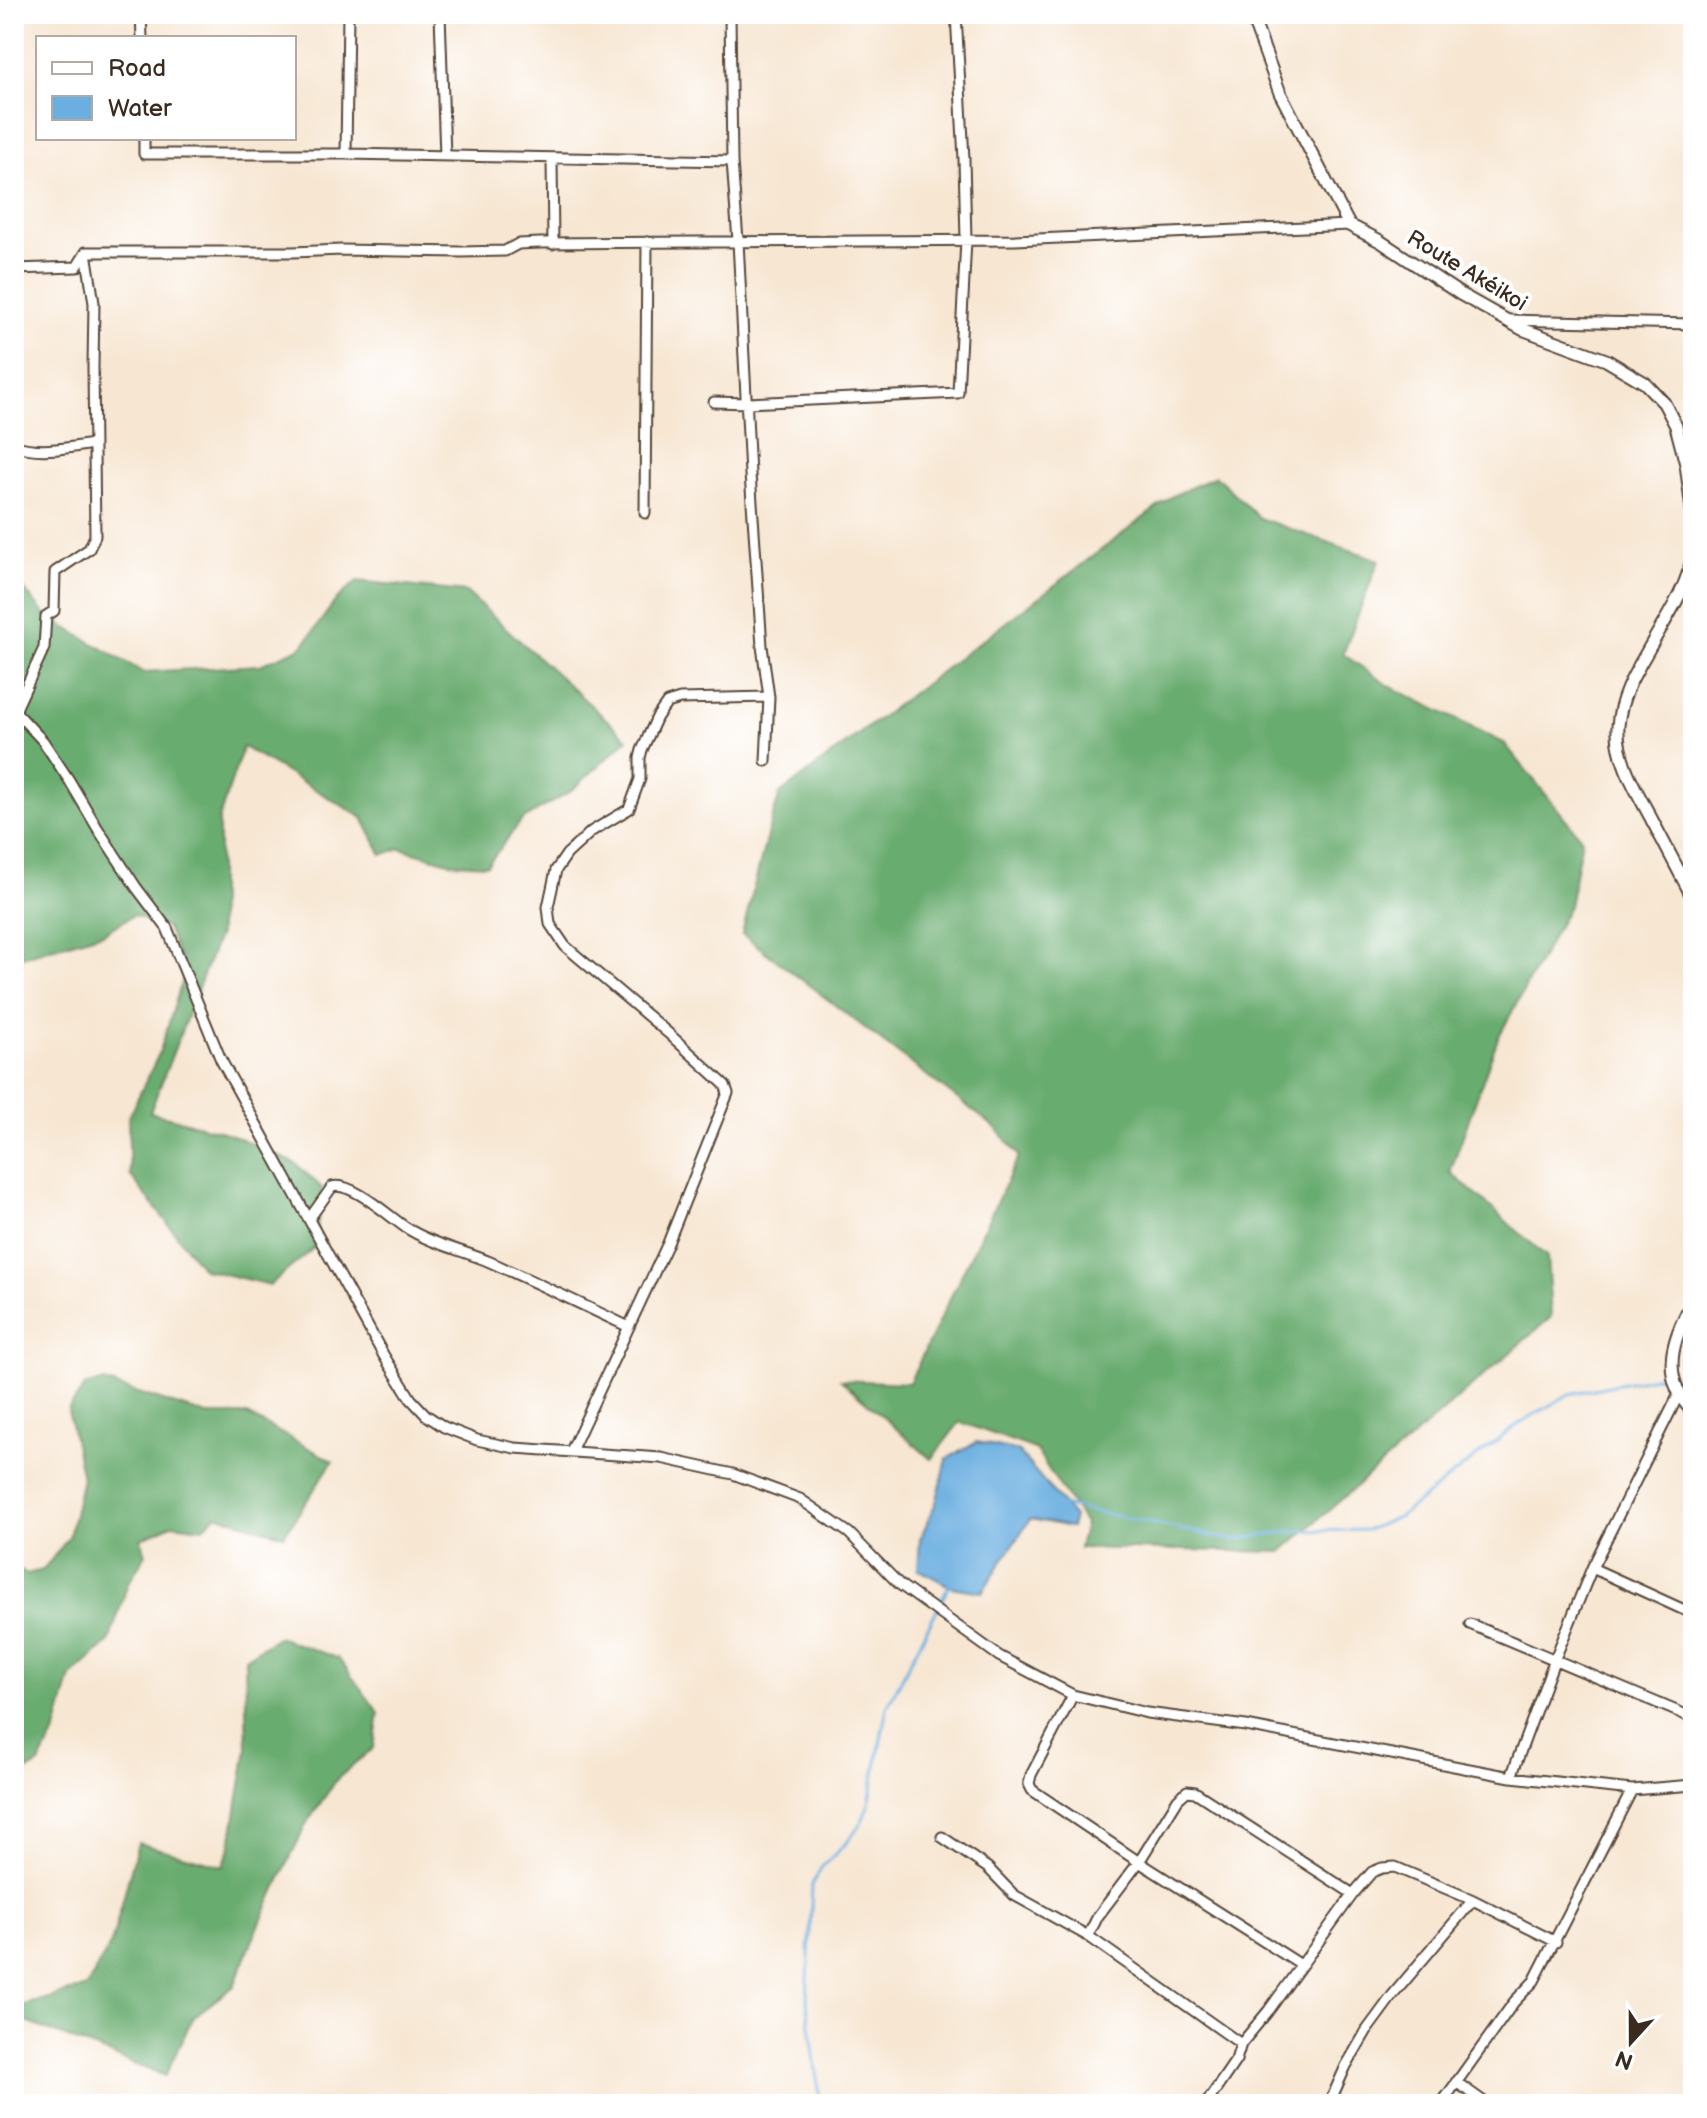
<svg xmlns="http://www.w3.org/2000/svg" width="1707" height="2118" viewBox="0 0 1707 2118" font-family="'Balsamiq Sans',sans-serif">
  <rect width="100%" height="100%" fill="#fff"/>
  <filter id="ink" filterUnits="userSpaceOnUse"><feTurbulence type="fractalNoise" baseFrequency=".0125" numOctaves="2"/><feDisplacementMap in="SourceGraphic" scale="16" xChannelSelector="R" yChannelSelector="G"/><feConvolveMatrix kernelMatrix="1 2 1 2 8 2 1 2 1" color-interpolation-filters="sRGB"/></filter>
  <filter id="wash" filterUnits="userSpaceOnUse"><feTurbulence type="fractalNoise" baseFrequency=".006" numOctaves="4" result="noise"/><feDisplacementMap in="SourceGraphic" scale="32" xChannelSelector="R" yChannelSelector="G"/><feGaussianBlur stdDeviation="1.8" result="paint"/><feColorMatrix in="noise" values="0 0 0 0 0 0 0 0 0 0 0 0 0 0 0 0 0 1.4 0 .05"/><feComposite in="paint" operator="in"/></filter>
  <g filter="url(#wash)">
    <rect width="100%" height="100%" fill="#f7e6d2"/>
    <!-- forest -->
    <path fill="#69ac6f" stroke="#526b46" stroke-width="2" d="M1216,476L1259,518L1379,560L1343,654L1389,686L1504,743L1582,839L1569,906L1498,1038L1450,1172L1547,1257L1551,1317L1281,1552L1079,1548L1085,1524L1035,1449L960,1422L931,1459L841,1380L909,1383L1019,1156L997,1129L742,934L769,828L780,794L1172,496Z
      M14,577L46,616L143,672L260,665L302,647L336,600L357,581L466,592L628,739L571,791L522,820L487,865L452,863L400,848L382,855L363,818L243,747L219,818V934L150,1112L230,1134L295,1163L322,1188L315,1247L270,1285L203,1269L130,1175L128,1118L159,1054L185,972L167,928L134,915L103,933L14,959Z
      M104,1382L207,1415H247L333,1461L284,1535L216,1515L203,1528L172,1524L141,1539L146,1554L128,1583L109,1642L71,1676L56,1731L39,1764L14,1779V1565L26,1574L43,1570L69,1537L82,1478L68,1410L86,1385Z
      M277,1637L338,1658L379,1713L374,1748L337,1779L305,1826L256,1932L234,1986L193,2017L165,2076L14,2017V2008L87,1987L112,1941L138,1843L223,1866L231,1845L247,1749L245,1658Z"/>
    <!-- water -->
    <path fill="#6aafe0" stroke="#526c7f" stroke-width="2" d="M977,1442L1018,1451L1074,1517L1071,1527L1030,1519L982,1592L951,1587L918,1569L920,1539L937,1500L947,1459Z"/>
    <g fill="none" stroke-linecap="round" stroke-linejoin="round">
      <!-- stream -->
      <path stroke="#6aafe0" stroke-width="3" d="M1677,1373L1693,1371
        M1062,1505L1233,1540L1292,1531L1367,1530L1400,1516L1520,1423L1569,1394L1669,1374
        M818,2104L819,2094L807,2002L812,1885L821,1868L849,1840L862,1821L869,1804L887,1707L950,1584"/>
    </g>
  </g>
  <g filter="url(#ink)">
    <g fill="none" stroke-linecap="round" stroke-linejoin="round">
      <!-- minor casing -->
      <g stroke="#574639" stroke-width="13">
        <path id="minor" d="M141,14L142,38
          M440,14L445,156
          M730,14L732,161L738,241L750,474L762,646L769,697L766,761
          M144,138V154H346L732,161
          M346,154L348,14
          M552,159L553,244
          M14,269L77,267L86,252H293L341,250L461,252L505,251L518,244L540,243L1015,240L1349,225
          M1507,320L1693,324
          M714,402L748,403L958,393L966,240L964,159L956,14
          M14,445C39,454 67,448 93,444
          M645,513L647,242
          M14,710L43,741L69,780L98,829L136,887L167,928L221,1060L384,1356L411,1399L426,1415L444,1427L477,1440L515,1448L661,1458L733,1474L800,1499L849,1533L899,1584L999,1656L1073,1695L1147,1713L1246,1726L1511,1777L1632,1790L1693,1785
          M15,711L44,648L46,616L54,611L55,572L89,549L95,536L93,367L94,303L86,252
          M309,1219L332,1187C351,1181 389,1216 405,1227C431,1244 462,1250 490,1262C537,1283 583,1305 629,1327
          M571,1451L668,1243L728,1093L725,1085L668,1033L565,946L550,924L548,907L556,870L567,854L592,831L629,809L640,779V758L642,750L657,717L667,703L680,699L769,697
          M1592,1568L1693,1614
          M1470,1624L1693,1718
          M1073,1695L1031,1775L1029,1784L1032,1790L1139,1862L1178,1799L1187,1791L1195,1792L1353,1894
          M1511,1777L1554,1661L1592,1568L1679,1394
          M942,1837L988,1868L1014,1895L1088,1936L1241,2044
          M1088,1936L1098,1916L1139,1862L1301,1965
          M1456,2082L1487,2104
          M1206,2104L1236,2060L1241,2044L1269,2010L1353,1894L1372,1872L1382,1868L1395,1867L1473,1900L1556,1942
          M1329,2104L1346,2066L1367,2030L1392,1996L1473,1900
          M1441,2104L1514,2002L1534,1981L1632,1790"/>
      </g>
      <!-- tertiary casing -->
      <g stroke="#574639" stroke-width="15">
        <path id="tertiary" d="M1251,14L1280,93L1349,225L1380,241L1460,294L1522,329L1606,360L1645,383L1664,403L1676,426L1686,464L1693,517
          M1693,553C1688,589 1664,621 1647,652C1633,676 1620,698 1618,726C1616,760 1638,793 1653,822C1666,847 1680,873 1693,898
          M1693,1301C1672,1339 1659,1377 1693,1412"/>
      </g>
      <!-- minor -->
      <use href="#minor" stroke="#fff" stroke-width="9"/>
      <!-- tertiary -->
      <use href="#tertiary" stroke="#fff" stroke-width="11"/>
    </g>
  </g>
  <g text-anchor="middle" dominant-baseline="central" stroke-width="8" stroke-linejoin="round" paint-order="stroke">
    <!-- street labels -->
    <g font-size="22" fill="#3b2a1e" stroke="#fff">
      <text transform="translate(1467 271) rotate(31)">Route Akéikoi</text>
    </g>
  </g>
  <!-- margin -->
  <rect width="1707" height="2118" fill="none" stroke="#fff" stroke-width="48"/>
  <!-- legend -->
  <rect x="36" y="36" width="260" height="104" fill="#ffffff" stroke="#b1aaa5" stroke-width="2"/>
  <rect x="52" y="62" width="40" height="12" fill="#ffffff" stroke="#b1aaa5" stroke-width="2"/>
  <text x="108" y="76" font-size="24" fill="#3b2a1e">Road</text>
  <rect x="52" y="96" width="40" height="24" fill="#6aafe0" stroke="#b1aaa5" stroke-width="2"/>
  <text x="108" y="116" font-size="24" fill="#3b2a1e">Water</text>
  <!-- north arrow -->
  <g transform="translate(1631 2042) rotate(201)" stroke="#ffffff" stroke-width="6" paint-order="stroke">
  <path d="M0-6L14 30L0 20L-14 30Z" fill="#3b2a1e"/>
  <text y="-12" font-size="22" font-weight="bold" text-anchor="middle" fill="#3b2a1e">N</text>
  </g>
</svg>
